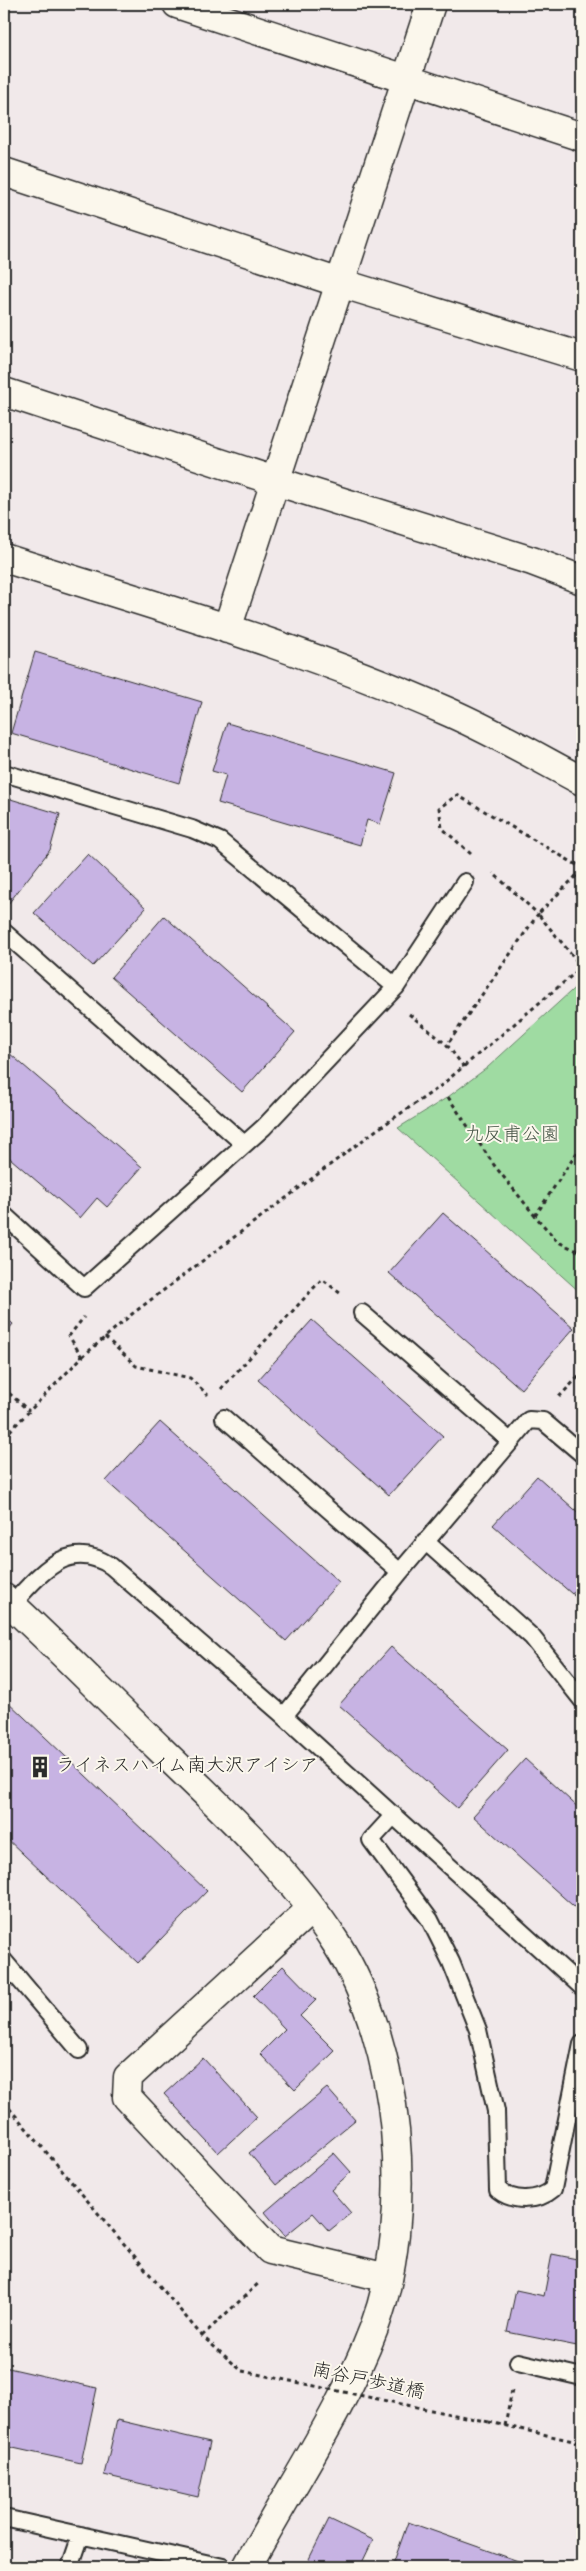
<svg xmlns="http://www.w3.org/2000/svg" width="586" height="2571" viewBox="0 0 586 2571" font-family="'Gochi Hand','Klee One',sans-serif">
  <rect width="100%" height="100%" fill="#f1e9ea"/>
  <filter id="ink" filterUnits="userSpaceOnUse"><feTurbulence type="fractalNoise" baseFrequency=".02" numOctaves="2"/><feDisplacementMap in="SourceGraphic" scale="10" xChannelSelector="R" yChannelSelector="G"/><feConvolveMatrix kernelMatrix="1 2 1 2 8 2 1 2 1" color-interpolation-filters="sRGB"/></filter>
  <g filter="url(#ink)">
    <!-- green -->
    <path fill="#9fdba2" stroke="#658366" d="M582,981V1294L398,1128L448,1097L488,1067Z"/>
    <!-- building -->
    <path fill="#c7b3e3" stroke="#2b2b2b" d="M35,652L202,702L179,783L11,733Z
      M227,723L396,773L380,824L367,820L360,845L218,803L226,775L212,771Z
      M4,797L60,814L50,850L8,904L4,901Z
      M88,854L146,908L93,966L34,913Z
      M164,916L295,1032L242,1092L111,977Z
      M9,1053L142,1167L107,1207L97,1198L80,1218L4,1153V1059Z
      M443,1213L574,1328L521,1389L389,1273Z
      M4,1316L13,1324L4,1335Z
      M312,1320L443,1436L389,1495L258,1380Z
      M160,1422L339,1582L286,1641L106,1481Z
      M537,1476L582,1516V1582L572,1594L493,1525Z
      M582,1584V1603L573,1595Z
      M391,1647L508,1750L457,1808L339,1705Z
      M4,1698L207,1891L138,1963L4,1836Z
      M525,1759L582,1811V1914L473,1816Z
      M283,1966L316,2000L300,2016L335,2051L295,2090L260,2054L285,2029L253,1996Z
      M203,2058L257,2117L218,2153L164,2094Z
      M327,2088L355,2120L276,2185L249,2153Z
      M334,2153L351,2172L331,2190L351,2213L329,2231L313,2213L285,2236L265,2212Z
      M552,2254L582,2260V2347L507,2332L516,2290L544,2296Z
      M4,2367L97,2388L81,2463L4,2446Z
      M117,2420L210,2442L198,2497L104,2475Z
      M329,2519L373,2540L360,2567H305Z
      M408,2522L535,2567H392Z"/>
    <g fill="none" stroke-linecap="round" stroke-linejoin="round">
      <!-- service casing -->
      <g stroke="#2b2b2b" stroke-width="20">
        <path id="service" d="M4,773L192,829L220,841L396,987L264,1127L84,1288L4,1215
          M4,932L244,1144
          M396,987L465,882
          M362,1313L510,1441
          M224,1418L400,1572
          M425,1541L532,1637L582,1700
          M11,1605C40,1575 67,1537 111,1566L284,1716L582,1987
          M284,1716L400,1572L529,1420L543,1421L582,1454
          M394,1815L371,1840L430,1920L451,1962L478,2030L496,2111L498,2190C513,2202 538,2202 553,2189L582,2044
          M4,1961L79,2050
          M518,2362L582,2377
          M4,2518L223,2567
          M70,2567L81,2535"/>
      </g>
      <!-- minor casing -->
      <g stroke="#2b2b2b" stroke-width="31">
        <path id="minor" d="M177,4L582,137
          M4,172L340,283L582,357
          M4,392L275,481L532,561L582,580
          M311,1909L128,2077L127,2097L270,2250L388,2278"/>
      </g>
      <!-- tertiary casing -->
      <g stroke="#2b2b2b" stroke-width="31">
        <path id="tertiary" d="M4,558C151,605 302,647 444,710C491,730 537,757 582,781
          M227,629L431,4
          M4,1598C58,1647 109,1700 161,1750C223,1810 289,1870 336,1943C401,2045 416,2215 374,2328C342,2412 289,2488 247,2567"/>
      </g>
      <!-- path -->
      <path stroke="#2b2b2b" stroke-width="3" stroke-dasharray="4 4" stroke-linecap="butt" d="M471,854L442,828L439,808L457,795L582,868
        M582,870L538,914L582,967
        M409,1014L447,1045
        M464,1067L447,1045L538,914L493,873
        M448,1097L494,1165L535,1216L558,1242L582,1253
        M535,1216L582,1145
        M105,1337L136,1366L190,1378L208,1395
        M82,1357L69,1336L84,1317
        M221,1389L322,1279L341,1294
        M559,1397L582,1373
        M4,1401L10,1394L29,1411
        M4,1437L82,1357L132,1314L375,1131L438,1088L582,967
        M4,2102L202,2336L242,2371
        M202,2336L260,2282
        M489,2422L582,2443
        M505,2426L512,2390"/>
      <!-- service -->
      <use href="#service" stroke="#fbf7ec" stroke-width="16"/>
      <!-- minor -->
      <use href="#minor" stroke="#fbf7ec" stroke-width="28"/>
      <!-- tertiary -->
      <use href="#tertiary" stroke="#fbf7ec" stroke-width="28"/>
      <!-- path-bridge -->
      <path stroke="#2b2b2b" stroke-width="3" stroke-dasharray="4 4" stroke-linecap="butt" d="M242,2371L489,2422"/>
    </g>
  </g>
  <!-- icons -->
  <defs>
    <g id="building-bare" transform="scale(1.725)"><path d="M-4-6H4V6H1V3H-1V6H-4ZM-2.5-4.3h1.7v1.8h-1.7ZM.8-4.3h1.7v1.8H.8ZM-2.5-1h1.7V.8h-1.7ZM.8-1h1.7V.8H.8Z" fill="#2b2b2b" stroke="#fbf7ec" stroke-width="2.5" paint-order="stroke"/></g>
  </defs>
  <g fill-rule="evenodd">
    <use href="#building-bare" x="40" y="1767"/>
  </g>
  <g text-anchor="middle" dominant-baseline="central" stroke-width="4" stroke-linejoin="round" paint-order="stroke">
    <!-- park labels -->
    <g font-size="19" fill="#485749" stroke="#fbf7ec">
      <text x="512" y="1136">九反甫公園</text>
    </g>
    <!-- poi labels -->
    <g font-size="19" fill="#2b2b2b" stroke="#fbf7ec" text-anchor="start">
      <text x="56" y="1767">ライネスハイム南大沢アイシア</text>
    </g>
    <!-- street labels -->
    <g font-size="19" fill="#2b2b2b" stroke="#fbf7ec">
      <text transform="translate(368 2383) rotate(12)">南谷戸歩道橋</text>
    </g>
  </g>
  <!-- margin -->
  <rect width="586" height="2571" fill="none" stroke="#fbf7ec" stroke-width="20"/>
  <rect x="10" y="10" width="566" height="2551" fill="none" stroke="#2b2b2b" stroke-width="2" filter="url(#ink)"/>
</svg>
